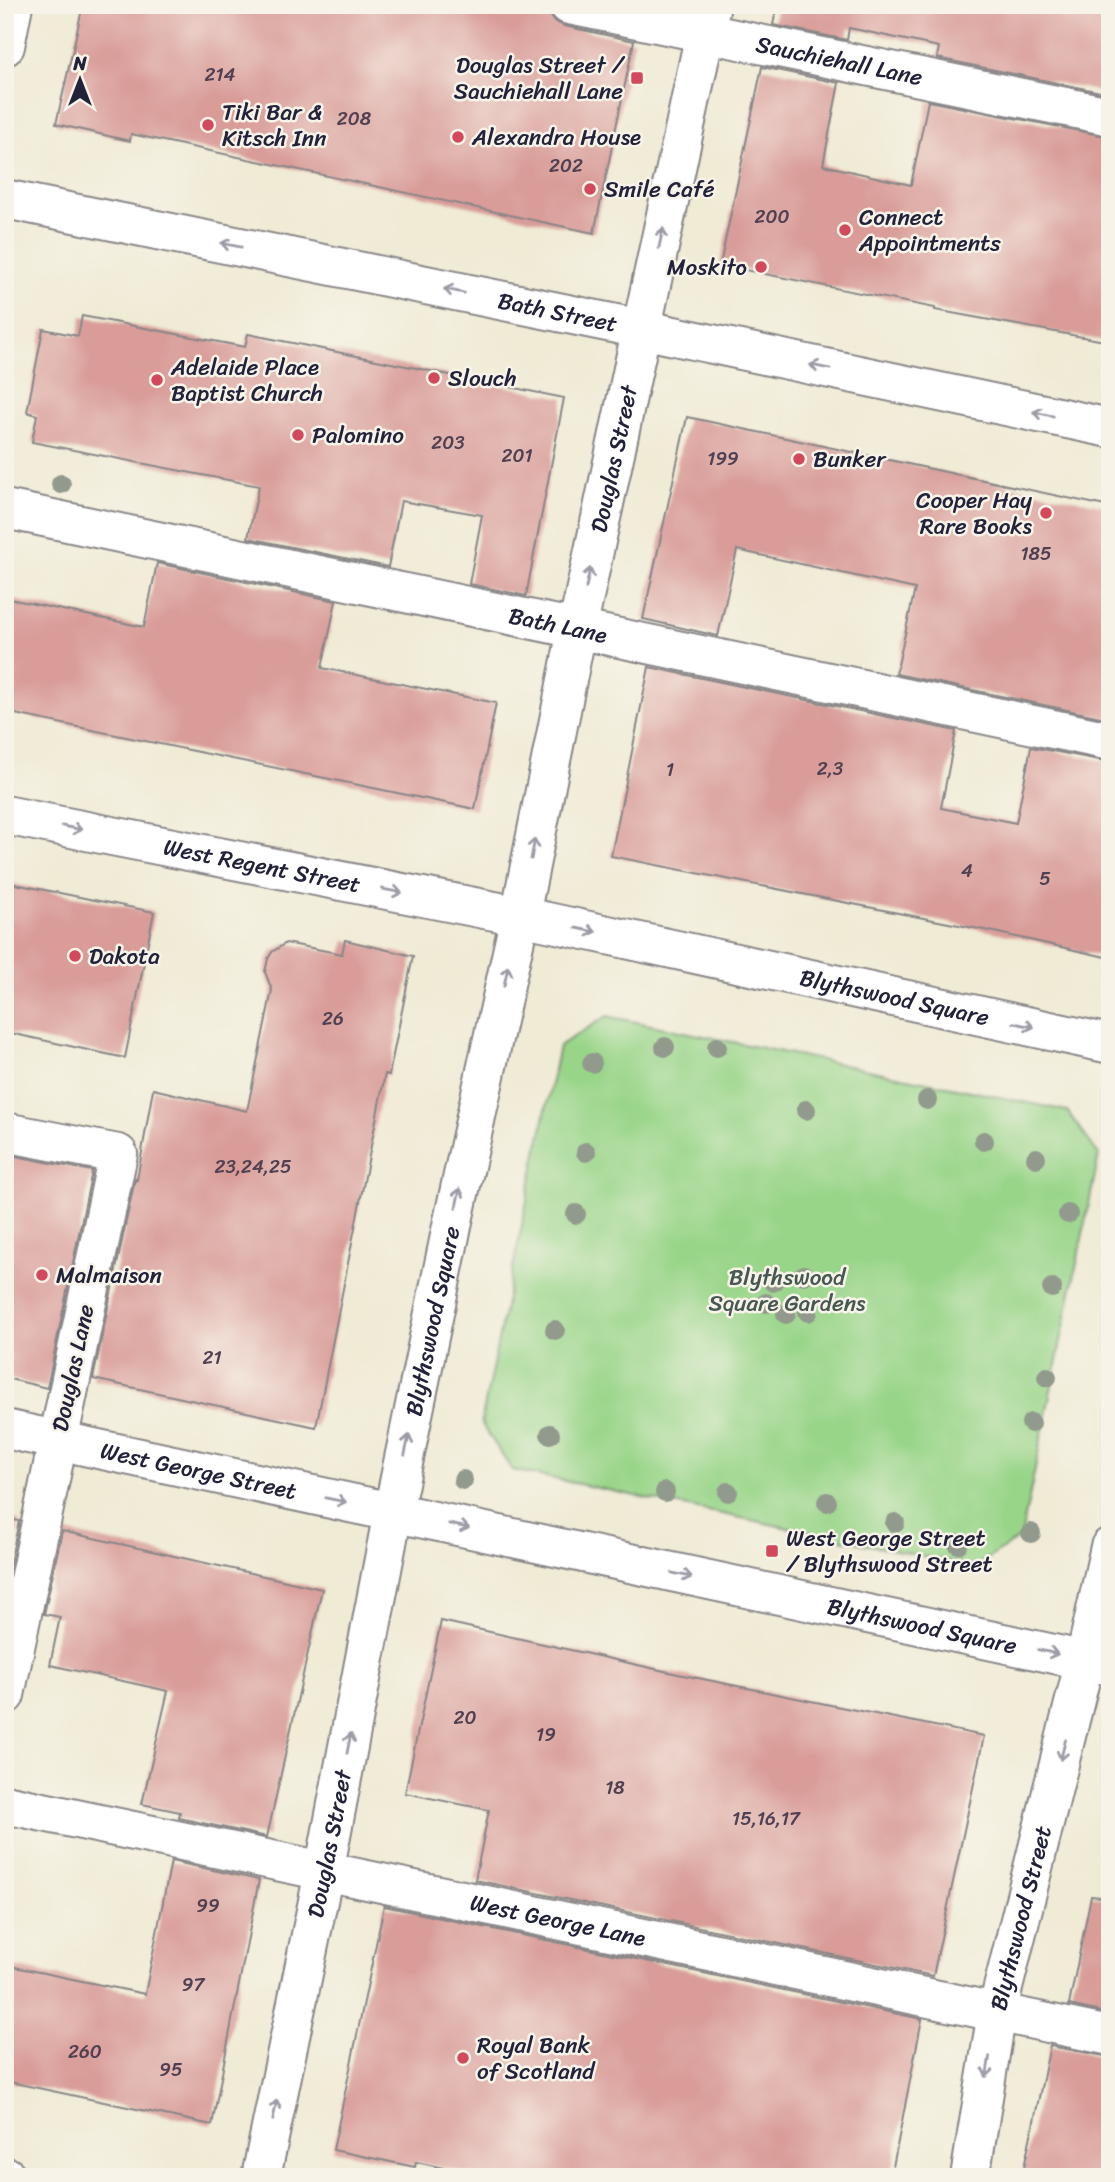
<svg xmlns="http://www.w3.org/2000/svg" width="1115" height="2182" viewBox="0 0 1115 2182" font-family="Sriracha,sans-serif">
  <rect width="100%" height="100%" fill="#f7f3e8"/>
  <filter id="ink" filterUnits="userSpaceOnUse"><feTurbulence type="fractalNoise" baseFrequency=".0143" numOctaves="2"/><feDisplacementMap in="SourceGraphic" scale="14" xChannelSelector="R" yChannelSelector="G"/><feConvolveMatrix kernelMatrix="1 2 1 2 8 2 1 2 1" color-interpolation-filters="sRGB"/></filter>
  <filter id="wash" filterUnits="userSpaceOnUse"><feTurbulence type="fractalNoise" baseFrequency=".00686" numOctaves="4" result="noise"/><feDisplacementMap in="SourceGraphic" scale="28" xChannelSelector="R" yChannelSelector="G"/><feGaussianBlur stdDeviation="1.57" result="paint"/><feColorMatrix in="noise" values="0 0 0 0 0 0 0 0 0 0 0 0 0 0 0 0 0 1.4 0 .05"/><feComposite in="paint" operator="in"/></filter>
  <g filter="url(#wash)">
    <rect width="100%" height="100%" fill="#f0ebd5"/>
    <!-- green -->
    <path fill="#99d589" stroke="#5e7c62" stroke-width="2" d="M607,1016L1067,1111L1099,1155L1021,1537L975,1567L512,1470L481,1423L559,1046Z"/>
    <g id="blocks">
      <!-- building -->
      <path fill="#d99c99" d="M83,5H548L549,13L554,21L564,26L634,41L594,233L131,134L130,141L56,124Z
        M777,5H1110V94L937,58L939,47L849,28L847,40L773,25Z
        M762,67L839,83L823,165L911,185L928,101L1110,137V342L935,310V308L720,265Z
        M82,316L245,347L248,334L564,398L526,596L469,584L482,515L401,501L388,567L248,538L259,486L32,442L37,415L27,412L43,329L78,336Z
        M687,417L1110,507V719L896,674L915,589L737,550L718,636L643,619Z
        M157,563L336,601L322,668L496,703L475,809L5,712V598L144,627Z
        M649,667L956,731L941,808L1016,823L1031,747L1110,762V958L994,932L611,856Z
        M5,882L154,912L125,1058L5,1032Z
        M345,940L413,956L389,1075L385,1074L316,1427L93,1379L135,1179L137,1180L153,1089L247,1111L272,990L265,972L268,959L272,952L286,943L342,954Z
        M5,1154L92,1171L47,1388L5,1378Z
        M5,1518L19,1521L5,1587Z
        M62,1531L322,1589L267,1837L179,1818L180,1812L142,1804L168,1691L50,1665L60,1617L44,1614Z
        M441,1621L678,1674L984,1736L933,1976L475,1880L489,1810L405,1793Z
        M171,1861L259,1880L212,2125L5,2081V1965L145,1994Z
        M1091,1896L1110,1898V2014L1069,2005Z
        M384,1906L922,2019L891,2177H486L416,2162L415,2167L333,2150Z
        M1050,2046L1110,2057V2177H1022Z"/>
    </g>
  </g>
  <g filter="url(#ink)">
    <use href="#blocks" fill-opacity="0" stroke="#898688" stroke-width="2"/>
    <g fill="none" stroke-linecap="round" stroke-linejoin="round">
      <!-- minor casing -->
      <g stroke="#898688" stroke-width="42">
        <g id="minor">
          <path id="s1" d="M569,5L1110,116"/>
          <path d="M5,46L13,5"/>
          <path id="s2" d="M5,199L641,329L1110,428"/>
          <path id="s3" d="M5,509L1110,741"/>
          <path id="s4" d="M5,815L520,916L1110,1044"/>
          <path d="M5,1132L118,1154L5,1695"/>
          <path id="s5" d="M5,1429L1110,1666"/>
          <path id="s6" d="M5,1804L1110,2036"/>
          <path d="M5,2176L7,2177"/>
          <path id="s7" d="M261,2177L324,1872L393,1512L453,1221L520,916L577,630L711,5"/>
          <path id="s8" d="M970,2177L997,2012L1085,1660L1110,1547"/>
        </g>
      </g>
      <!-- minor -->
      <use href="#minor" stroke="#fff" stroke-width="38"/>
    </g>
    <!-- trees -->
    <g fill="#929a8d">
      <circle cx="61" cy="484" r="10"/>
      <circle cx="665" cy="1047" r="10"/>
      <circle cx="717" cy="1047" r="10"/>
      <circle cx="592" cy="1063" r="10"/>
      <circle cx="927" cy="1100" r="10"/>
      <circle cx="806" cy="1110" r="10"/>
      <circle cx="984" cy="1141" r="10"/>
      <circle cx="586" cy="1152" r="10"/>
      <circle cx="1036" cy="1158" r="10"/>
      <circle cx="576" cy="1214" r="10"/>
      <circle cx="1068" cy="1214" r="10"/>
      <circle cx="804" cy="1275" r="10"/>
      <circle cx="773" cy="1282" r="10"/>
      <circle cx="1052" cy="1288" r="10"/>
      <circle cx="766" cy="1303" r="10"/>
      <circle cx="808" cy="1312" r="10"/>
      <circle cx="786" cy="1314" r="10"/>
      <circle cx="555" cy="1330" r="10"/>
      <circle cx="1047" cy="1377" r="10"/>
      <circle cx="1031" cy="1423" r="10"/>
      <circle cx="550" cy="1434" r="10"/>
      <circle cx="463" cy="1480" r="10"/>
      <circle cx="665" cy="1492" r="10"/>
      <circle cx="728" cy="1492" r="10"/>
      <circle cx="827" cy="1502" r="10"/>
      <circle cx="895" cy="1523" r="10"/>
      <circle cx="1031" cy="1533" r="10"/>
      <circle cx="958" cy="1544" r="10"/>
    </g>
    <!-- one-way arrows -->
    <defs><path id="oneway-shaft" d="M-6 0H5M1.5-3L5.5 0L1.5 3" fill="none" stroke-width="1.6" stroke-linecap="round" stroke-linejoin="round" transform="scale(1.75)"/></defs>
    <g stroke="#9c9ca7">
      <use href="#oneway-shaft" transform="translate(661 238) rotate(-78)"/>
      <use href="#oneway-shaft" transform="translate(231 245) rotate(-169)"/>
      <use href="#oneway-shaft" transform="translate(454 291) rotate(-168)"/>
      <use href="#oneway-shaft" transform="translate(820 367) rotate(-168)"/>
      <use href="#oneway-shaft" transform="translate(1043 414) rotate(-168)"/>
      <use href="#oneway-shaft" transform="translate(588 578) rotate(-78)"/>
      <use href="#oneway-shaft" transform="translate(72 828) rotate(11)"/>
      <use href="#oneway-shaft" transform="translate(533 849) rotate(-79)"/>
      <use href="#oneway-shaft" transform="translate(392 891) rotate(11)"/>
      <use href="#oneway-shaft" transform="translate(586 930) rotate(12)"/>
      <use href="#oneway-shaft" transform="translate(506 976) rotate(-78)"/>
      <use href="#oneway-shaft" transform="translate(1024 1025) rotate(12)"/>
      <use href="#oneway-shaft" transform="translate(458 1198) rotate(-78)"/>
      <use href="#oneway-shaft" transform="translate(407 1445) rotate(-78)"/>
      <use href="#oneway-shaft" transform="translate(336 1500) rotate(12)"/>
      <use href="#oneway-shaft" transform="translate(459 1526) rotate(12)"/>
      <use href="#oneway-shaft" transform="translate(682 1575) rotate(12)"/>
      <use href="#oneway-shaft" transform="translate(1048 1652) rotate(13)"/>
      <use href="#oneway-shaft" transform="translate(349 1743) rotate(-79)"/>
      <use href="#oneway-shaft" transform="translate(1063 1750) rotate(104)"/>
      <use href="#oneway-shaft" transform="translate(988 2067) rotate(99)"/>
      <use href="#oneway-shaft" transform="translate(275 2110) rotate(-78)"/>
    </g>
  </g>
  <!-- markers -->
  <g fill="#d1495b" stroke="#f7f3e8" stroke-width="2.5">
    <rect x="630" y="71" width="14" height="14" rx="3.5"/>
    <circle cx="208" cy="125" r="7"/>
    <circle cx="458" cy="137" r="7"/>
    <circle cx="590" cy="189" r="7"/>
    <circle cx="845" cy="230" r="7"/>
    <circle cx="761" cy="267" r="7"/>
    <circle cx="434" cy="378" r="7"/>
    <circle cx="157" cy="380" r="7"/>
    <circle cx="298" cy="435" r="7"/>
    <circle cx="799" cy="459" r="7"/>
    <circle cx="1046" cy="513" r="7"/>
    <circle cx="75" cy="956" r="7"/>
    <circle cx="42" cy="1275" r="7"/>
    <rect x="765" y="1544" width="14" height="14" rx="3.5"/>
    <circle cx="463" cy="2058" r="7"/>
  </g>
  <g text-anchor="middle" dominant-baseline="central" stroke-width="5" stroke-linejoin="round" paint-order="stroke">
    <!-- number labels -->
    <g font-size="19" fill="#504052">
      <text x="220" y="74">214</text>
      <text x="354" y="118">208</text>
      <text x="566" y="165">202</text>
      <text x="772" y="216">200</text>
      <text x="448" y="442">203</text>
      <text x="517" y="455">201</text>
      <text x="723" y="458">199</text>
      <text x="1036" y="553">185</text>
      <text x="830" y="768">2,3</text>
      <text x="670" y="769">1</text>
      <text x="967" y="870">4</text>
      <text x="1045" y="878">5</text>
      <text x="333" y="1018">26</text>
      <text x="253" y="1166">23,24,25</text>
      <text x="212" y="1357">21</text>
      <text x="465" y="1717">20</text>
      <text x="546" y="1734">19</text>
      <text x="615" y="1787">18</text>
      <text x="766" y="1818">15,16,17</text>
      <text x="208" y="1905">99</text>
      <text x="193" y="1984">97</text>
      <text x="85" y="2051">260</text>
      <text x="171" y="2069">95</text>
    </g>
    <!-- street labels -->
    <g font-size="23" fill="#22223b" stroke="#f7f3e8">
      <text stroke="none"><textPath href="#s1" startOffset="276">Sauchiehall Lane</textPath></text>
      <text stroke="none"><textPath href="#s2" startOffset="564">Bath Street</textPath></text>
      <text stroke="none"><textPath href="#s7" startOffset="1754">Douglas Street</textPath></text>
      <text stroke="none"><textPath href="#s3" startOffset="565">Bath Lane</textPath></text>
      <text stroke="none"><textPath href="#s4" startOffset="262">West Regent Street</textPath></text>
      <text stroke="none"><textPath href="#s4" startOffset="908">Blythswood Square</textPath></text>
      <text stroke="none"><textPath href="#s7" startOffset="873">Blythswood Square</textPath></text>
      <text transform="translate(73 1368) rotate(-78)">Douglas Lane</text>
      <text stroke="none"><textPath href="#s5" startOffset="198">West George Street</textPath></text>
      <text stroke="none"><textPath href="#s5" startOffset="938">Blythswood Square</textPath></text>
      <text stroke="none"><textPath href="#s7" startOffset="340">Douglas Street</textPath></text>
      <text stroke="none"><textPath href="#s8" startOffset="264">Blythswood Street</textPath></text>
      <text stroke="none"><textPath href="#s6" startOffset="565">West George Lane</textPath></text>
    </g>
    <!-- poi labels -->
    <g font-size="23" fill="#22223b" stroke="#f7f3e8" text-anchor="start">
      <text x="623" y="65" text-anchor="end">Douglas Street /<tspan x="623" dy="26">Sauchiehall Lane</tspan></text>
      <text x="222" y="112">Tiki Bar &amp;<tspan x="222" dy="26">Kitsch Inn</tspan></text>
      <text x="472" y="137">Alexandra House</text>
      <text x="604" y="189">Smile Café</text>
      <text x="859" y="217">Connect<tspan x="859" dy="26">Appointments</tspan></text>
      <text x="747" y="267" text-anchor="end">Moskito</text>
      <text x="171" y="367">Adelaide Place<tspan x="171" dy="26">Baptist Church</tspan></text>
      <text x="448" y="378">Slouch</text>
      <text x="312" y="435">Palomino</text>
      <text x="813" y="459">Bunker</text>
      <text x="1032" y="500" text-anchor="end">Cooper Hay<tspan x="1032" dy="26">Rare Books</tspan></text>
      <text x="89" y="956">Dakota</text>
      <text x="56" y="1275">Malmaison</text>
      <text x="786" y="1538">West George Street<tspan x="786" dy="26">/ Blythswood Street</tspan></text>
      <text x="477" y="2045">Royal Bank<tspan x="477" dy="26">of Scotland</tspan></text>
    </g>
    <!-- park labels -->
    <g font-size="23" fill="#465852" stroke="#f7f3e8">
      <text x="787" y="1277">Blythswood<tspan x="787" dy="26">Square Gardens</tspan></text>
    </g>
  </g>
  <!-- margin -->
  <rect width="1115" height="2182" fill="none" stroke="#f7f3e8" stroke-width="28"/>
  <!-- north arrow -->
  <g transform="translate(80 80)" stroke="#f7f3e8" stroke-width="5" paint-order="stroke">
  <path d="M0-5L12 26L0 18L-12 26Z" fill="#22223b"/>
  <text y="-10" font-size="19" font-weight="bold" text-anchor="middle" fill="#22223b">N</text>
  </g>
</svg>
